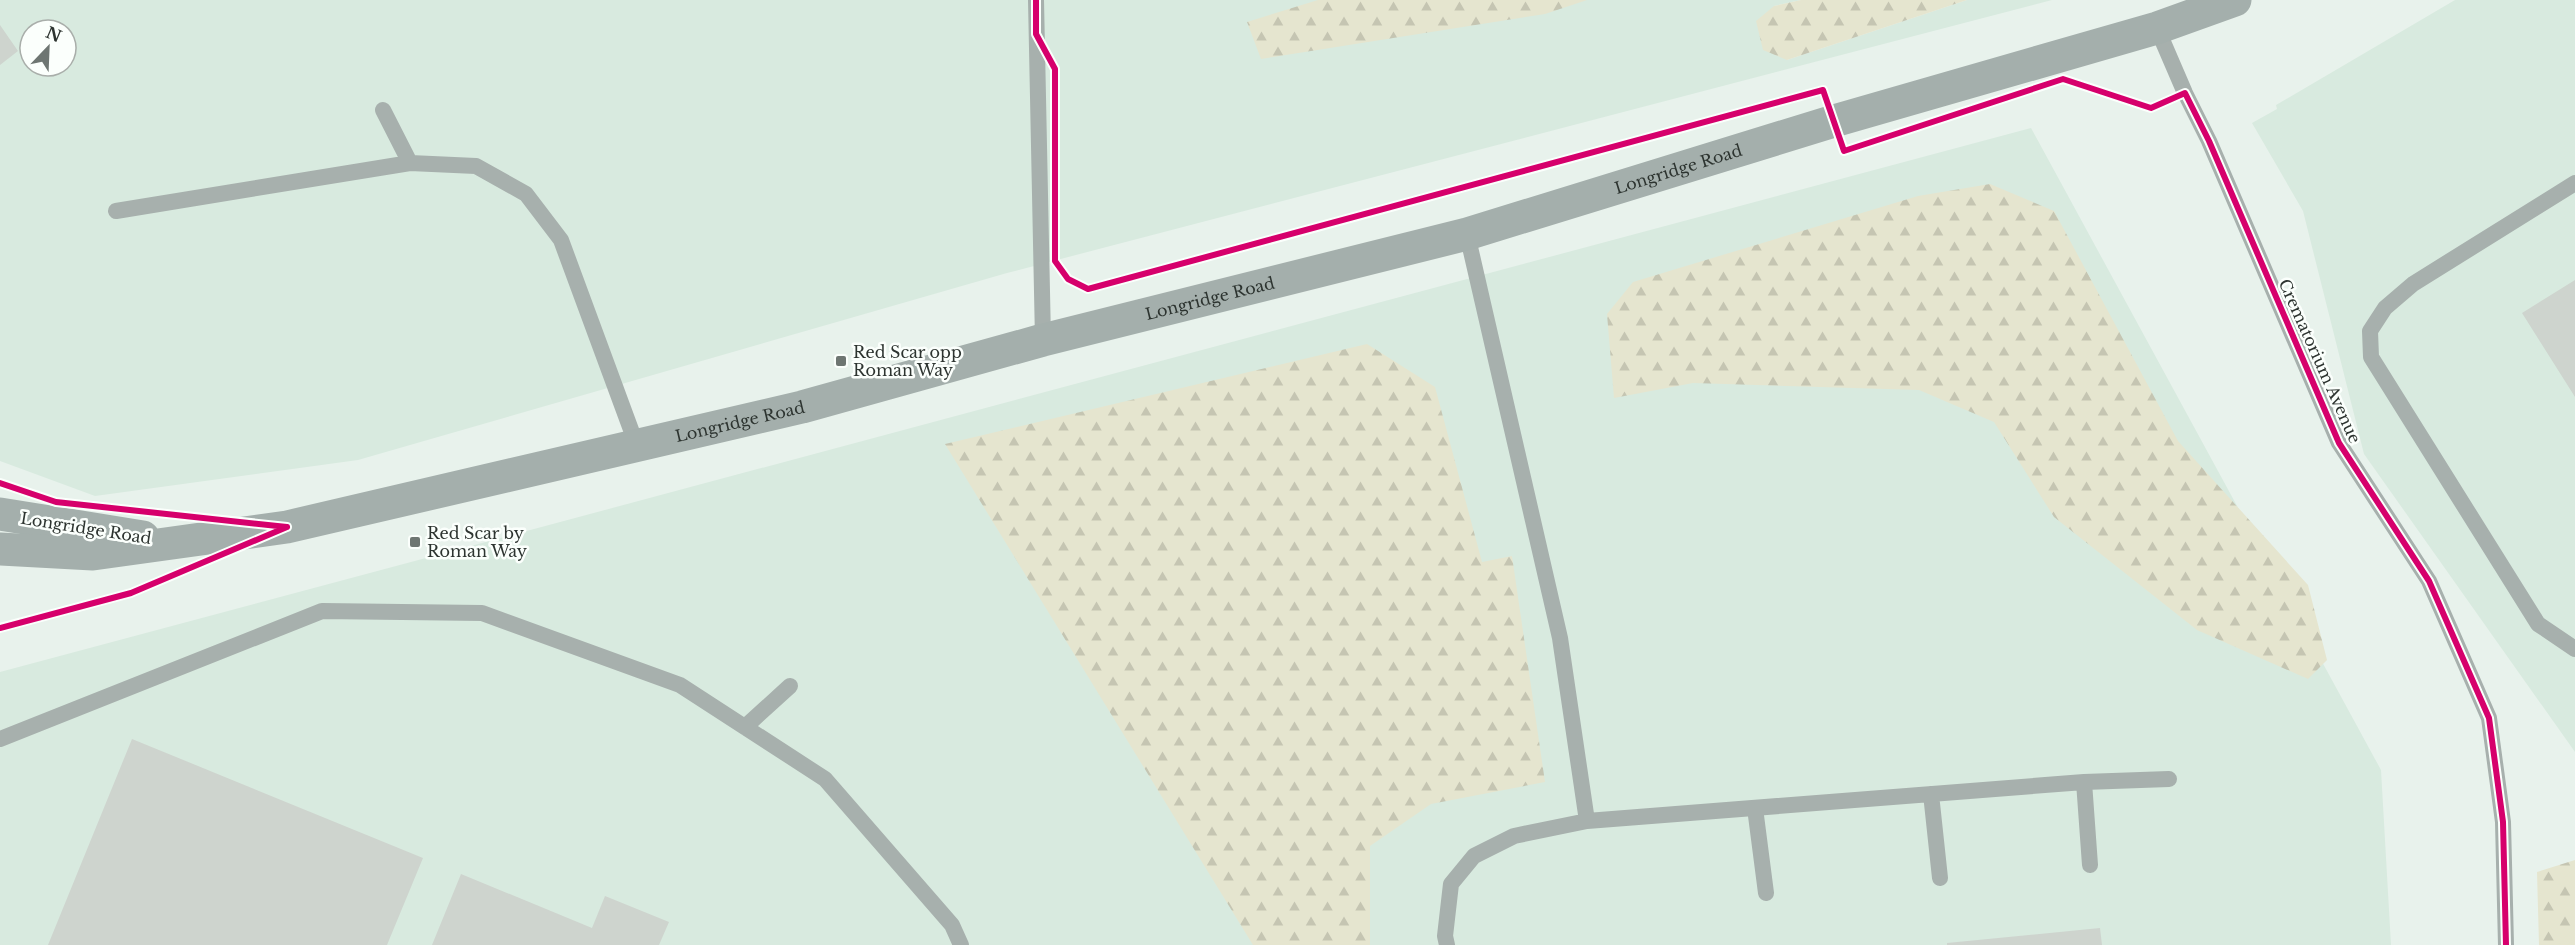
<svg xmlns="http://www.w3.org/2000/svg" width="2575" height="945" viewBox="0 0 2575 945" font-family="'Libre Baskerville',serif">
  <defs>
    <pattern id="forest-firs" width="22" height="20" patternUnits="userSpaceOnUse" patternTransform="scale(1.5)"><rect width="22" height="20" fill="#e5e5cf"/><path d="M5 1l3.5 6h-7zM16 11l3.5 6h-7z" fill="#c5c5b2"/></pattern>
  </defs>
  <rect width="100%" height="100%" fill="#e8f2ec"/>
  <!-- built -->
  <path fill="#d8eadf" fill-rule="evenodd" d="M0,0H1801L1774,6L1787,60L1967,0H2052L1007,273L358,460L95,496L0,461ZM30,30H66V66H30Z
    M2455,0H2575V752L2364,454L2303,211L2252,123L2277,109L2276,105Z
    M2031,128L2381,770L2391,945H0V672Z"/>
  <!-- forest -->
  <path fill="url(#forest-firs)" d="M1318,0H1587L1545,14L1261,59L1247,22Z
    M1801,0H1967L1787,60L1763,50L1756,21L1774,6Z
    M1990,184L2054,211L2178,441L2308,585L2327,660L2308,679L2197,630L2054,517L1994,422L1919,390L1693,383L1614,398L1607,314L1633,282L1918,196Z
    M1367,344L1435,387L1482,562L1512,556L1545,782L1431,804L1370,846V945H1253L945,444Z
    M2575,860V945H2539L2537,872Z"/>
  <!-- building -->
  <path fill="#ced4ce" d="M0,25L18,51L0,65Z
    M2575,280V397L2522,313Z
    M132,739L423,858L387,945H48Z
    M461,874L592,928L605,896L669,922L659,945H432Z
    M2100,928L2102,945H1947V943Z"/>
  <g fill="none" stroke-linecap="round" stroke-linejoin="round">
    <!-- lane -->
    <path stroke="#a7b0ad" stroke-width="16" d="M1036,0L1043,340
      M2157,28L2185,93L2209,141L2339,443L2429,581L2489,718L2503,822L2506,945
      M383,110L410,163
      M2575,183L2413,284L2385,308L2370,331L2371,357L2538,624L2575,649
      M116,211L410,163L476,166L526,194L561,240L637,446
      M1467,234L1560,638L1587,821L2084,782L2169,779
      M745,727L790,686
      M0,739L322,611L482,613L680,685L825,779L952,925L961,945
      M2084,782L2090,865
      M1931,794L1940,878
      M1755,808L1766,893
      M1447,945L1445,936L1451,884L1474,856L1514,836L1587,821"/>
    <!-- secondary -->
    <g stroke="#a4afac" stroke-width="33">
      <path d="M0,514L143,537"/>
      <path id="s1" d="M0,549L93,554L287,527L802,407L1043,340L1467,234L1834,121L2157,28L2235,0"/>
    </g>
    <!-- cycleway casing -->
    <g stroke="#fbfffc" stroke-width="10">
      <path id="cycleway" d="M1036,0V34L1055,69V261L1068,279L1088,289L1823,90L1844,151L2063,79L2151,108L2185,93L2209,141L2339,443L2429,581L2489,718L2503,822L2506,945
        M0,483L56,502L287,527
        M0,628L131,593L287,527"/>
    </g>
    <!-- cycleway -->
    <use href="#cycleway" stroke="#d6006c" stroke-width="6"/>
  </g>
  <!-- markers -->
  <g fill="#6e7672" stroke="#fbfffc" stroke-width="2">
    <rect x="835" y="355" width="12" height="12" rx="3"/>
    <rect x="409" y="536" width="12" height="12" rx="3"/>
  </g>
  <g text-anchor="middle" dominant-baseline="central" stroke-width="5" stroke-linejoin="round" paint-order="stroke">
    <!-- street labels -->
    <g font-size="16" fill="#2d3430" stroke="#fbfffc">
      <text stroke="none"><textPath href="#s1" startOffset="1726">Longridge Road</textPath></text>
      <text stroke="none"><textPath href="#s1" startOffset="1240">Longridge Road</textPath></text>
      <text transform="translate(2320 361) rotate(66)">Crematorium Avenue</text>
      <text stroke="none"><textPath href="#s1" startOffset="754">Longridge Road</textPath></text>
      <text transform="translate(86 528) rotate(9)">Longridge Road</text>
    </g>
    <!-- poi labels -->
    <g font-size="16" fill="#2d3430" stroke="#fbfffc" text-anchor="start">
      <text x="853" y="352">Red Scar opp<tspan x="853" dy="18">Roman Way</tspan></text>
      <text x="427" y="533">Red Scar by<tspan x="427" dy="18">Roman Way</tspan></text>
    </g>
  </g>
  <!-- north arrow -->
  <g transform="translate(48 48) rotate(23)"><circle r="28" fill="#fbfffc" stroke="#a9aeaa" stroke-width="1.5"/>
  <path d="M0-4.5L10 22L0 15L-10 22Z" fill="#6e7672"/>
  <text y="-9" font-size="16" font-weight="bold" text-anchor="middle" fill="#2d3430">N</text>
  </g>
</svg>
